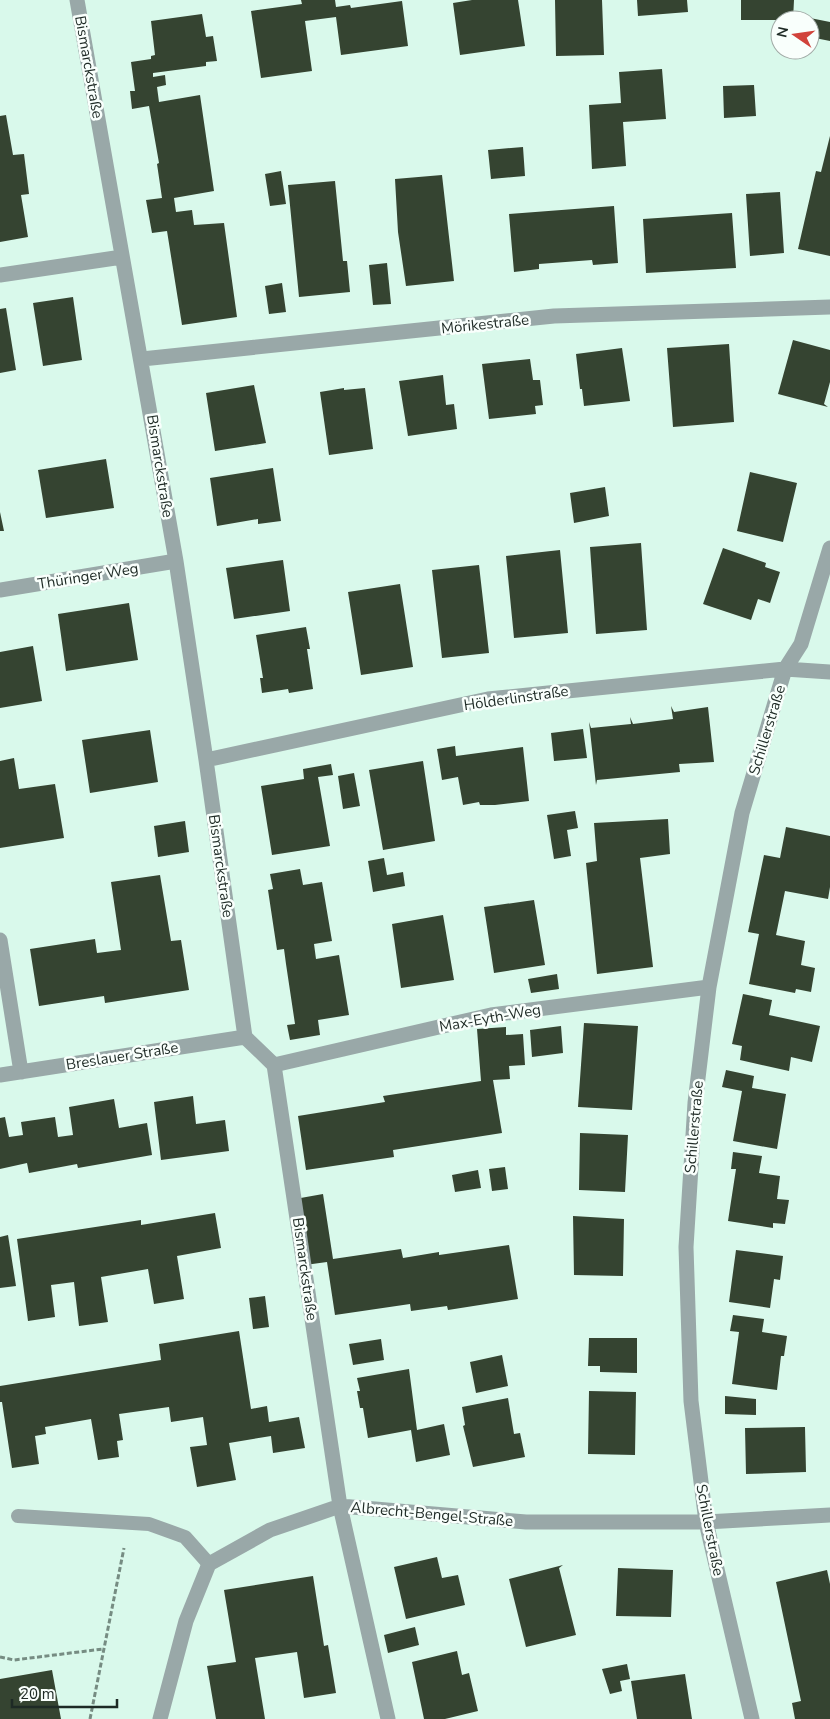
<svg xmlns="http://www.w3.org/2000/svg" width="830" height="1719" viewBox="0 0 830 1719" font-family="'Nunito Sans',sans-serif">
  <rect width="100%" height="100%" fill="#d9f9eb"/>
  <!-- building -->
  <path fill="#354431" d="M301,0H335L336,7L350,5L351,8L402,1L408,46L341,55L336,17L305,21L312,71L261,78L251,11L302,4Z
    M472,0H518L525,46L460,55L453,3Z
    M555,0H602L604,55L556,56Z
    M637,0H687L688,12L638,16Z
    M741,0H794L793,20H741Z
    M202,14L206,37L213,36L217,61L206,62V66L153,73V77L165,75L166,85L157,87L159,102L200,95L214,191L174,198L176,212L192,210L194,225L224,223L237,317L182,325L167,231L152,233L146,200L162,198L157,164L159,163L149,106L132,109L130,91H135L131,62L151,59V56L155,55L151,21Z
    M810,18L830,22V41L810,37Z
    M662,69L666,119L623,122L626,166L592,169L589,105L621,103L619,72Z
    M754,85L756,116L724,118L723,86Z
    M6,115L13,155L24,154L29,194L21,195L28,237L0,242V116Z
    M830,136V256L798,249L816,171L821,172Z
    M523,147L525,176L491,179L488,150Z
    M281,171L286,204L270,206L265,174Z
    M442,175L454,281L406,286L398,232L395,179Z
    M335,181L343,261H347L350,292L299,297L288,185Z
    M780,192L784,253L750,256L746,194Z
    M614,206L618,263L593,265L592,260L539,264V269L514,272L509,214Z
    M732,213L736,268L646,273L643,219Z
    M387,263L391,304L373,305L369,265Z
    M282,283L286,312L269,314L265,286Z
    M73,297L82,360L43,366L33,303Z
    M6,308L16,370L0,373V309Z
    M793,340L830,350V382L824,404L828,407L778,394Z
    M729,344L734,422L673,427L667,348Z
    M622,348L630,401L584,406L582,389H580L576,354Z
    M530,359L533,380H540L543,405L535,406L536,414L489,419L482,364Z
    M443,375L446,405L454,404L457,429L408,436L399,381Z
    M254,385L266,443L215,451L206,393Z
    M344,388V390L365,388L373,449L329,455L320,392Z
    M106,459L114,508L46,518L38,470Z
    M273,468L281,521L258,524V519L217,526L210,478Z
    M750,472L797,483L783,542L737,531Z
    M605,487L609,516L574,523L570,493Z
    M0,512L4,531H0Z
    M641,543L647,630L596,634L590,547Z
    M723,548L766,563L765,567L780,572L770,603L758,599L751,620L703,604Z
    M560,550L568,633L514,638L506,556Z
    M283,560L290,611L234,619L226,568Z
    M479,565L489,653L442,658L432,570Z
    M400,584L413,667L361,675L348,592Z
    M129,603L138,660L66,671L58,614Z
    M306,627L310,649H307L313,689L289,693L288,689L262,693L260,678H263L256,635Z
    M33,646L42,701L0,708V652Z
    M671,706L674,712L708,707L714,762L679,764L680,772L597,780L596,785L589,722L591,728L631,724L630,717L633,724L673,719Z
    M583,729L587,758L554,761L551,733Z
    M150,730L158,782L90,793L82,740Z
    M455,746L456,756L523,747L529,801L495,805H480L479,802L463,805L458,777L442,780L437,749Z
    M14,758L19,789L55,784L64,838L0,848V761Z
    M423,761L435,841L383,850L369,770Z
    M331,764L333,775L318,777L330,846L272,855L261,786L304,779L303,769Z
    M354,773L360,806L343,809L338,776Z
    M575,811L578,828L567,830L571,856L554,859L547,815Z
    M668,819L670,854L640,858L653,967L597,974L586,863L597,861L594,823Z
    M185,821L189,852L158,857L154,826Z
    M786,827L830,836V887L828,899L785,891L776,935L805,941L801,965L815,968L811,992L796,989L795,993L749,984L759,934L748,932L764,855L780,858Z
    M384,858L387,875L403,872L405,886L373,892L368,861Z
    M300,869L303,885L322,882L332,941L314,944L316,959L339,955L349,1015L318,1020L320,1035L290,1040L287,1025L295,1024L286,964L284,949L277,950L268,890L273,889L270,874Z
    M160,875L171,941L181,940L189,990L105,1003L104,996L39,1006L30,949L95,939L97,953L121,950L111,882Z
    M534,900L545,965L494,973L484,907Z
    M443,915L454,980L401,988L392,924Z
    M557,974L559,989L531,993L528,979Z
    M743,994L772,1000L769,1015L820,1026L812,1062L791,1057L789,1071L740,1060L742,1046L732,1044Z
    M584,1023L638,1026L632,1110L578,1107Z
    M561,1026L563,1053L532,1057L530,1030Z
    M506,1027V1035L523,1034L525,1065L509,1066L510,1079L493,1080L502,1133L393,1150L394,1157L306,1170L298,1116L385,1102L383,1096L481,1081L477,1029Z
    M726,1070L754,1076L752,1088L786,1094L777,1149L733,1141L742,1091L722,1087Z
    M193,1096L196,1124L225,1120L229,1151L161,1160L154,1102Z
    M114,1099L119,1128L147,1123L152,1155L78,1168L77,1164L29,1173L27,1163L0,1169V1118L5,1117L9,1137L23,1135L21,1122L55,1117L58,1137L73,1135L69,1107Z
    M580,1133L628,1135L625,1192L579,1190Z
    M733,1152L762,1156L759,1173L780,1176L777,1199L789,1200L785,1224L773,1223V1228L728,1221L736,1169H731Z
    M505,1167L508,1189L492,1191L489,1169Z
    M478,1170L481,1188L455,1192L452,1175Z
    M323,1194L333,1259L401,1249L403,1258L439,1252V1255L509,1245L518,1299L448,1310L447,1306L411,1311L410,1304L335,1315L327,1262L305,1265L295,1199Z
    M215,1213L221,1248L177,1256L184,1299L154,1304L148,1269L101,1277L108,1322L79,1326L74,1282L51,1285L55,1317L28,1321L17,1239L141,1220V1225Z
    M573,1216L624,1219L623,1276L574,1275Z
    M8,1235L16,1286L0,1288V1237Z
    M736,1250L783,1256L780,1280L774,1279L770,1308L729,1302Z
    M265,1296L269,1327L253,1329L249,1298Z
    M733,1315L764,1319L762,1332L787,1336L784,1356H781L777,1390L732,1384L739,1332L730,1331Z
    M239,1331L251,1409L267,1406L269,1422L299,1417L305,1448L273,1453L271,1436L229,1443L236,1480L197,1487L190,1447L207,1445L203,1417L171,1422L169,1407L119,1414L123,1440L117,1441L119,1457L98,1460L91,1419L45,1427L46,1434L35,1436L39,1464L12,1468L2,1402H0V1386L161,1360L159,1344Z
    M589,1338H637V1373L600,1372V1366H588Z
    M381,1339L384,1360L353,1365L349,1344Z
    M502,1355L508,1386L476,1393L470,1362Z
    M409,1369L417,1430L444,1424L450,1455L416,1462L411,1430L368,1438L363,1408H360L357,1391H360L357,1378Z
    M589,1391L636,1392L635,1455L588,1454Z
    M725,1396L756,1399V1415L725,1414Z
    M508,1398L514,1434L520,1433L525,1457L473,1467L463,1426L465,1425L462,1407Z
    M805,1427L806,1472L746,1474L745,1428Z
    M437,1557L442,1578L458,1575L465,1605L406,1619L394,1567Z
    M563,1565L559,1568L576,1635L526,1647L509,1579Z
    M618,1568L673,1570L671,1617L616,1616Z
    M827,1570L830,1584V1719H795L792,1703L801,1701L776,1582Z
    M313,1576L324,1646L328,1645L336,1693L304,1698L297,1652L255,1658L265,1719H216L207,1666L236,1662L224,1590Z
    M415,1627L419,1645L388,1653L384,1635Z
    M457,1651L462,1675L469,1673L478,1711L445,1719H424L412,1662Z
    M627,1664L630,1679L620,1681L622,1691L610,1694L602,1669Z
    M52,1670L61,1719H0V1679Z
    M685,1674L692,1719H637L631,1681Z"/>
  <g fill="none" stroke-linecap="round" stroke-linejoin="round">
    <!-- path -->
    <path stroke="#768c82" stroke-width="3" stroke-dasharray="5 2.5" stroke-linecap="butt" d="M0,1657L14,1660L103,1649
      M90,1719L124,1548"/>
    <!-- lane -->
    <path stroke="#99a8a8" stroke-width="14" d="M18,1516L149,1524L185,1537L209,1564"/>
    <!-- street -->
    <path stroke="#99a8a8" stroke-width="15" d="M77,0L176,561L206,760L245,1037L274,1065L340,1506L388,1719
      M0,275L122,257
      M142,359L554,316L830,307
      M0,590L176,561
      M206,760L488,699L785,669L830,672
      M0,940L21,1072
      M274,1065L491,1015L709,987
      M0,1075L245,1037
      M160,1719L186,1621L209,1564L270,1530L340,1506L526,1522H706L830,1515
      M752,1719L706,1522L691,1401L686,1247L695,1103L709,987L742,813L785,669L801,644L830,548"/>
  </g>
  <g text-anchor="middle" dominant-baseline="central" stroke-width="5" stroke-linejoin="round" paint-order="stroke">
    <!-- street labels -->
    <g font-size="15" fill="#1e2a25" stroke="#f9fffc">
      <text transform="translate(89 67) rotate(80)">Bismarckstraße</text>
      <text transform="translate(485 324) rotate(-6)">Mörikestraße</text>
      <text transform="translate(160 466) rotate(81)">Bismarckstraße</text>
      <text transform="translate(88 576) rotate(-9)">Thüringer Weg</text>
      <text transform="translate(516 698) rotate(-8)">Hölderlinstraße</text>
      <text transform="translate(767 730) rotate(-73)">Schillerstraße</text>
      <text transform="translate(221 866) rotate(82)">Bismarckstraße</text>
      <text transform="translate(490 1018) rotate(-10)">Max-Eyth-Weg</text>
      <text transform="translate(122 1056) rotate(-9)">Breslauer Straße</text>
      <text transform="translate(694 1127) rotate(-85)">Schillerstraße</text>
      <text transform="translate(305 1269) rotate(82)">Bismarckstraße</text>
      <text transform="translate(432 1514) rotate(5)">Albrecht-Bengel-Straße</text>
      <text transform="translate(710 1530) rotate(79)">Schillerstraße</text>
    </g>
  </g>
  <!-- north arrow -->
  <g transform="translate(795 35) rotate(283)"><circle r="24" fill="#f9fffc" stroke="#a1aaa6"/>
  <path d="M0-4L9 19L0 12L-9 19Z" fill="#d1433b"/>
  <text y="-8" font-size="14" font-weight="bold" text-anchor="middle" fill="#1e2a25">N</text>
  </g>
  <!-- scale -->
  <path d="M12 1699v8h105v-8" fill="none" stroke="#1e2a25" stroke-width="2.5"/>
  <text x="20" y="1699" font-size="15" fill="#1e2a25" stroke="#f9fffc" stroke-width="4" paint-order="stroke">20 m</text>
</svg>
